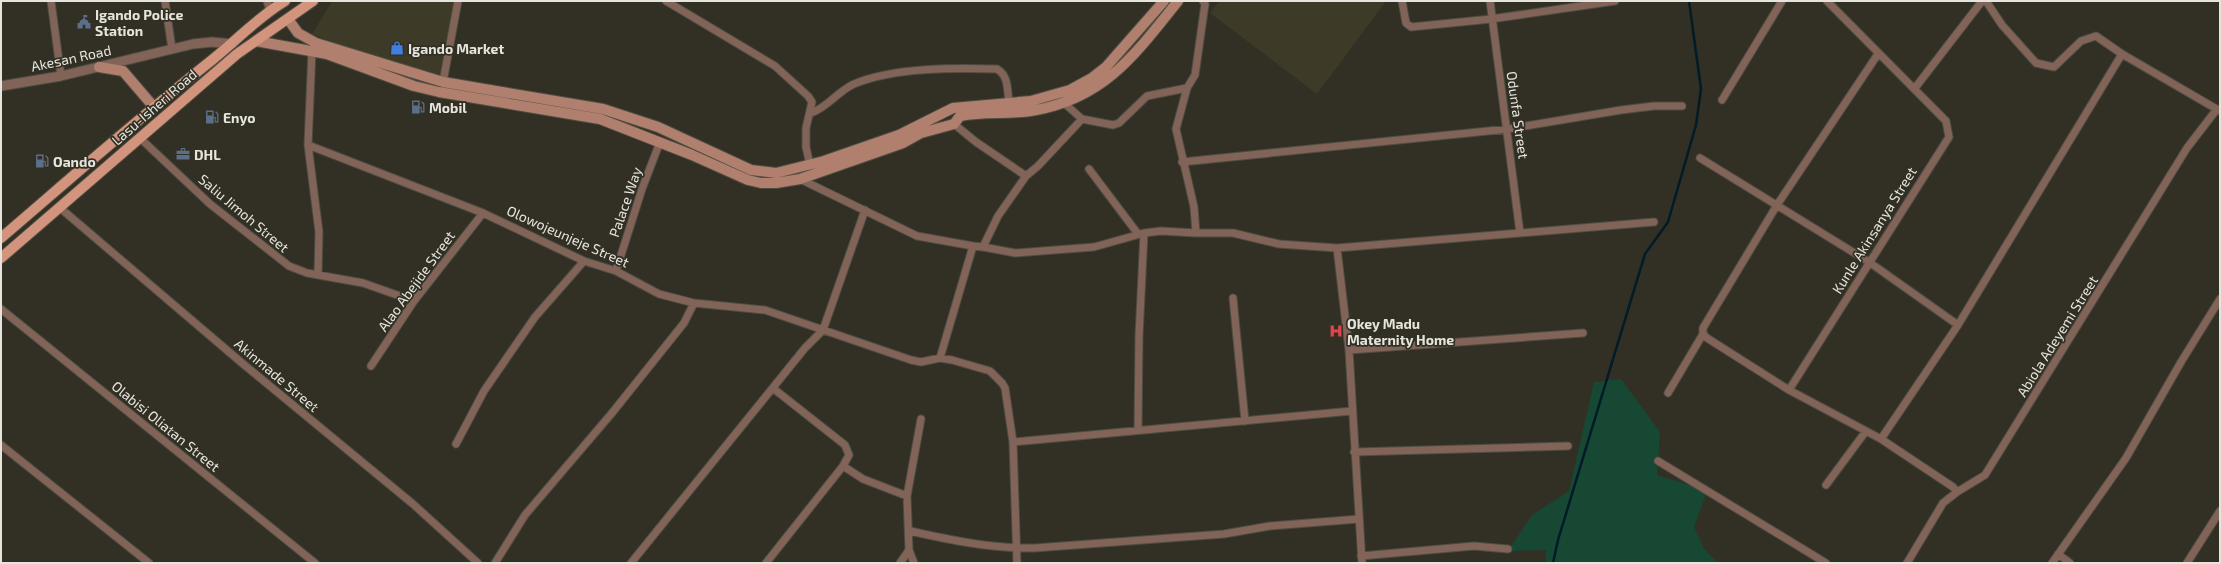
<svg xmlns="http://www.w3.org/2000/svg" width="2221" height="564" viewBox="0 0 2221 564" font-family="'Exo 2',sans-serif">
  <rect width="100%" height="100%" fill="#323024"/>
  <!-- built -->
  <path fill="#3d3a27" d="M335,1H455L441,79L384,62L312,34L331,3Z
    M1219,1H1386L1317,94L1210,13Z"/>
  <!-- green -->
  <path fill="#174833" d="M1621,379L1660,432L1657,475L1707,491L1694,527L1704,549L1718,563H1546V550L1508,551L1532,515L1569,491L1594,382Z"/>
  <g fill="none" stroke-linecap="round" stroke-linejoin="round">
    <!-- stream -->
    <path stroke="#011b27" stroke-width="2.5" d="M1553,563L1558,540L1645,254L1668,222L1696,125L1701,89L1689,1"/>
    <!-- minor casing -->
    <g stroke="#4f4d42" stroke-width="9">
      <path id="minor" d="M51,1L61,76
        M165,1L172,49
        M267,1L270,10
        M666,1L775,66L808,96L812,102L806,128V147L810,165
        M1203,1L1205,4L1195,75L1187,88L1176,129L1194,207L1196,233H1233L1279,244L1337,248L1654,222
        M1402,1L1406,23L1411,27L1491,19L1615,1
        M1490,1L1520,233
        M1986,1L2002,25L2036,63L2054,67L2081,41L2096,36L2122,54L2220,111
        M312,50L308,145L319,232L318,274
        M443,82L458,1
        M1915,88L1982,1
        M1722,100L1782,1
        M1064,103L1082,119L1113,125L1119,123L1147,96L1187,88
        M811,113C828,107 838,91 854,84C895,67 954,68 997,69C1009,76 1007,90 1009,102
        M954,124L976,142L1026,176
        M141,139L210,204L289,266L307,273L363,283L414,301
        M308,145L483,213L584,261L616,271L659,294L694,303L765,310L911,360L921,362L940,358L952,360L990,371L1002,383L1005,388L1013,442L1017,563
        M1700,158L1869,262L1958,325
        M1182,162L1508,129L1621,110L1654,106H1682
        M1089,169L1138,234
        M800,179L917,236L973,246
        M59,207L242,363L413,504L478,563
        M983,247L1015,253L1094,247L1144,233L1161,231L1196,233
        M1337,248L1349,350L1362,563
        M616,271L642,189L660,142
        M1233,298L1245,421
        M1,309L315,563
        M1703,334L1707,338L1789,390L1881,439L1953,487L1957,492
        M1349,350L1583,333
        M940,358L973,246L983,247L998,216L1026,176L1038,166L1082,119
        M371,366L414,301L483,213
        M1789,390L1949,137L1946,121L1827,1
        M1668,393L1703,334V328L1777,205L1878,54
        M1138,430L1139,336L1144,233
        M1881,439L1958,325L2122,54
        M1013,442L1352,411
        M456,444L484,391L535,317L584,261
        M1,445L149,563
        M1354,452L1568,446
        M1658,461L1826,563
        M843,466L863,479L907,496
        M1826,485L1866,431
        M910,531C950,540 993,549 1035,548L1224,534L1270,526L1359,519
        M2058,554L2070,563
        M1361,556L1474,546L1508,549
        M495,563L525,515L612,413L684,323L694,303
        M631,563L805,348L823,330L865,210
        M766,563L843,466L849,455L845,445L774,389
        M900,563L909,550
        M914,563L909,550L907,496L921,419
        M1907,563L1943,503L1957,492L1985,475L2187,148L2217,109
        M2052,563L2126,458L2181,362L2220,299
        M2187,563L2220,511"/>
    </g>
    <!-- tertiary casing -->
    <g stroke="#4f4d42" stroke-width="11">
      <path id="tertiary" d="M1,86L61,76L193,44L212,42L232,44"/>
    </g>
    <!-- secondary casing -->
    <g stroke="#4f4d42" stroke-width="12">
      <path id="secondary" d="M288,19L298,33L316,43L443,82L603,109L658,127L751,170L776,173L824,161L899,135L953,108L1031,101L1070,90L1092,78L1106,67L1164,1
        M256,41L327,54L414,86L439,92L600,119L692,155L748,180L761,183H776L800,179L903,143L921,133L954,124L960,116C985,111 1011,115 1036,110C1106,97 1136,53 1178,1
        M99,67L123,71L153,106"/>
    </g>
    <!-- primary casing -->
    <g stroke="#4f4d42" stroke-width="12">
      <path id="primary" d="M1,238C71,178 140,117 212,60C237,40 258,17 285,1
        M1,258L237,54L313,1"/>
    </g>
    <!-- minor -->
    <use href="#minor" stroke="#826358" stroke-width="7"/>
    <!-- tertiary -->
    <use href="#tertiary" stroke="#826358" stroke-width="9"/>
    <!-- secondary -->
    <use href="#secondary" stroke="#b07f6d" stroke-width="10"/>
    <!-- primary -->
    <use href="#primary" stroke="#d3947d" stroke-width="10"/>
  </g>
  <!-- icons -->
  <defs>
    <g id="civic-bare" transform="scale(1.08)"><path d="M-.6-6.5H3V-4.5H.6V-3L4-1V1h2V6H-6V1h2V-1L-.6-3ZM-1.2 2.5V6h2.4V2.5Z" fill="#5c6f8a" stroke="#323024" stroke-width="2.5" paint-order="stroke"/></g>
    <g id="shop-bare" transform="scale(1.08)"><path d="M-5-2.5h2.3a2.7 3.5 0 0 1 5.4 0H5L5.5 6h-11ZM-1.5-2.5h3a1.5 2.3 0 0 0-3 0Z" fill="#3f7fe0" stroke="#323024" stroke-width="2.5" paint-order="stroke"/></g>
    <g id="fuel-bare" transform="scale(1.08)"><path d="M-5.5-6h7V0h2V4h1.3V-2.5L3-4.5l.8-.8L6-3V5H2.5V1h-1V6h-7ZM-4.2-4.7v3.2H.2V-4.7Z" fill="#5c6f8a" stroke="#323024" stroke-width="2.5" paint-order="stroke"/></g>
    <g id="office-bare" transform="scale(1.08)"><path d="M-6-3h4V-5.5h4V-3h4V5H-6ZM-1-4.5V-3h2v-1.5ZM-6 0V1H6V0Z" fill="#5c6f8a" stroke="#323024" stroke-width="2.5" paint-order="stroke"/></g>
    <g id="hospital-bare" transform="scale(1.08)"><path d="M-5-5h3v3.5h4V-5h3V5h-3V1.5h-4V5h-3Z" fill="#e0444e" stroke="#323024" stroke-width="2.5" paint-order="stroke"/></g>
  </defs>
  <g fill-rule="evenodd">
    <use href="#civic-bare" x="84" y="22"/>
    <use href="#shop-bare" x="397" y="48"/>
    <use href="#fuel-bare" x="418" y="107"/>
    <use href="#fuel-bare" x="212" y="117"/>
    <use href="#office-bare" x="183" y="154"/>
    <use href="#fuel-bare" x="42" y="161"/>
    <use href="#hospital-bare" x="1336" y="331"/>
  </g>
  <g text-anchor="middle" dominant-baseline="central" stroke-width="3.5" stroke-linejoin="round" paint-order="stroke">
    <!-- poi labels -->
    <g font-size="14" font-weight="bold" fill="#e6e5dd" stroke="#323024" text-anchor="start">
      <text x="95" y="14">Igando Police<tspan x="95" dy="16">Station</tspan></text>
      <text x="408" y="48">Igando Market</text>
      <text x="429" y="107">Mobil</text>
      <text x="223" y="117">Enyo</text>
      <text x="194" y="154">DHL</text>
      <text x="53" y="161">Oando</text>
      <text x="1347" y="323">Okey Madu<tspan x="1347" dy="16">Maternity Home</tspan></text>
    </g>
    <!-- street labels -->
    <g font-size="14" fill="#e6e5dd" stroke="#323024">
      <text transform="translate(71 58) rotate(-12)">Akesan Road</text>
      <text transform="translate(154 107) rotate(-41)">Lasu-Isheri Road</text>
      <text transform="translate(1518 115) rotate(82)">Odunfa Street</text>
      <text transform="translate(625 202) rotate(-71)">Palace Way</text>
      <text transform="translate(244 213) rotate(40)">Saliu Jimoh Street</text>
      <text transform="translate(1874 230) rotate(-58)">Kunle Akinsanya Street</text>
      <text transform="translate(568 236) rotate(24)">Olowojeunjeje Street</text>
      <text transform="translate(416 281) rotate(-54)">Alao Abejide Street</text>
      <text transform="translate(2057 336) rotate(-58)">Abiola Adeyemi Street</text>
      <text transform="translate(277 375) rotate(40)">Akinmade Street</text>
      <text transform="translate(166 426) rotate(39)">Olabisi Oliatan Street</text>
    </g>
  </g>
  <!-- border -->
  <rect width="2221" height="564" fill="none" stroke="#e6e5dd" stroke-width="4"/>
</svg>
